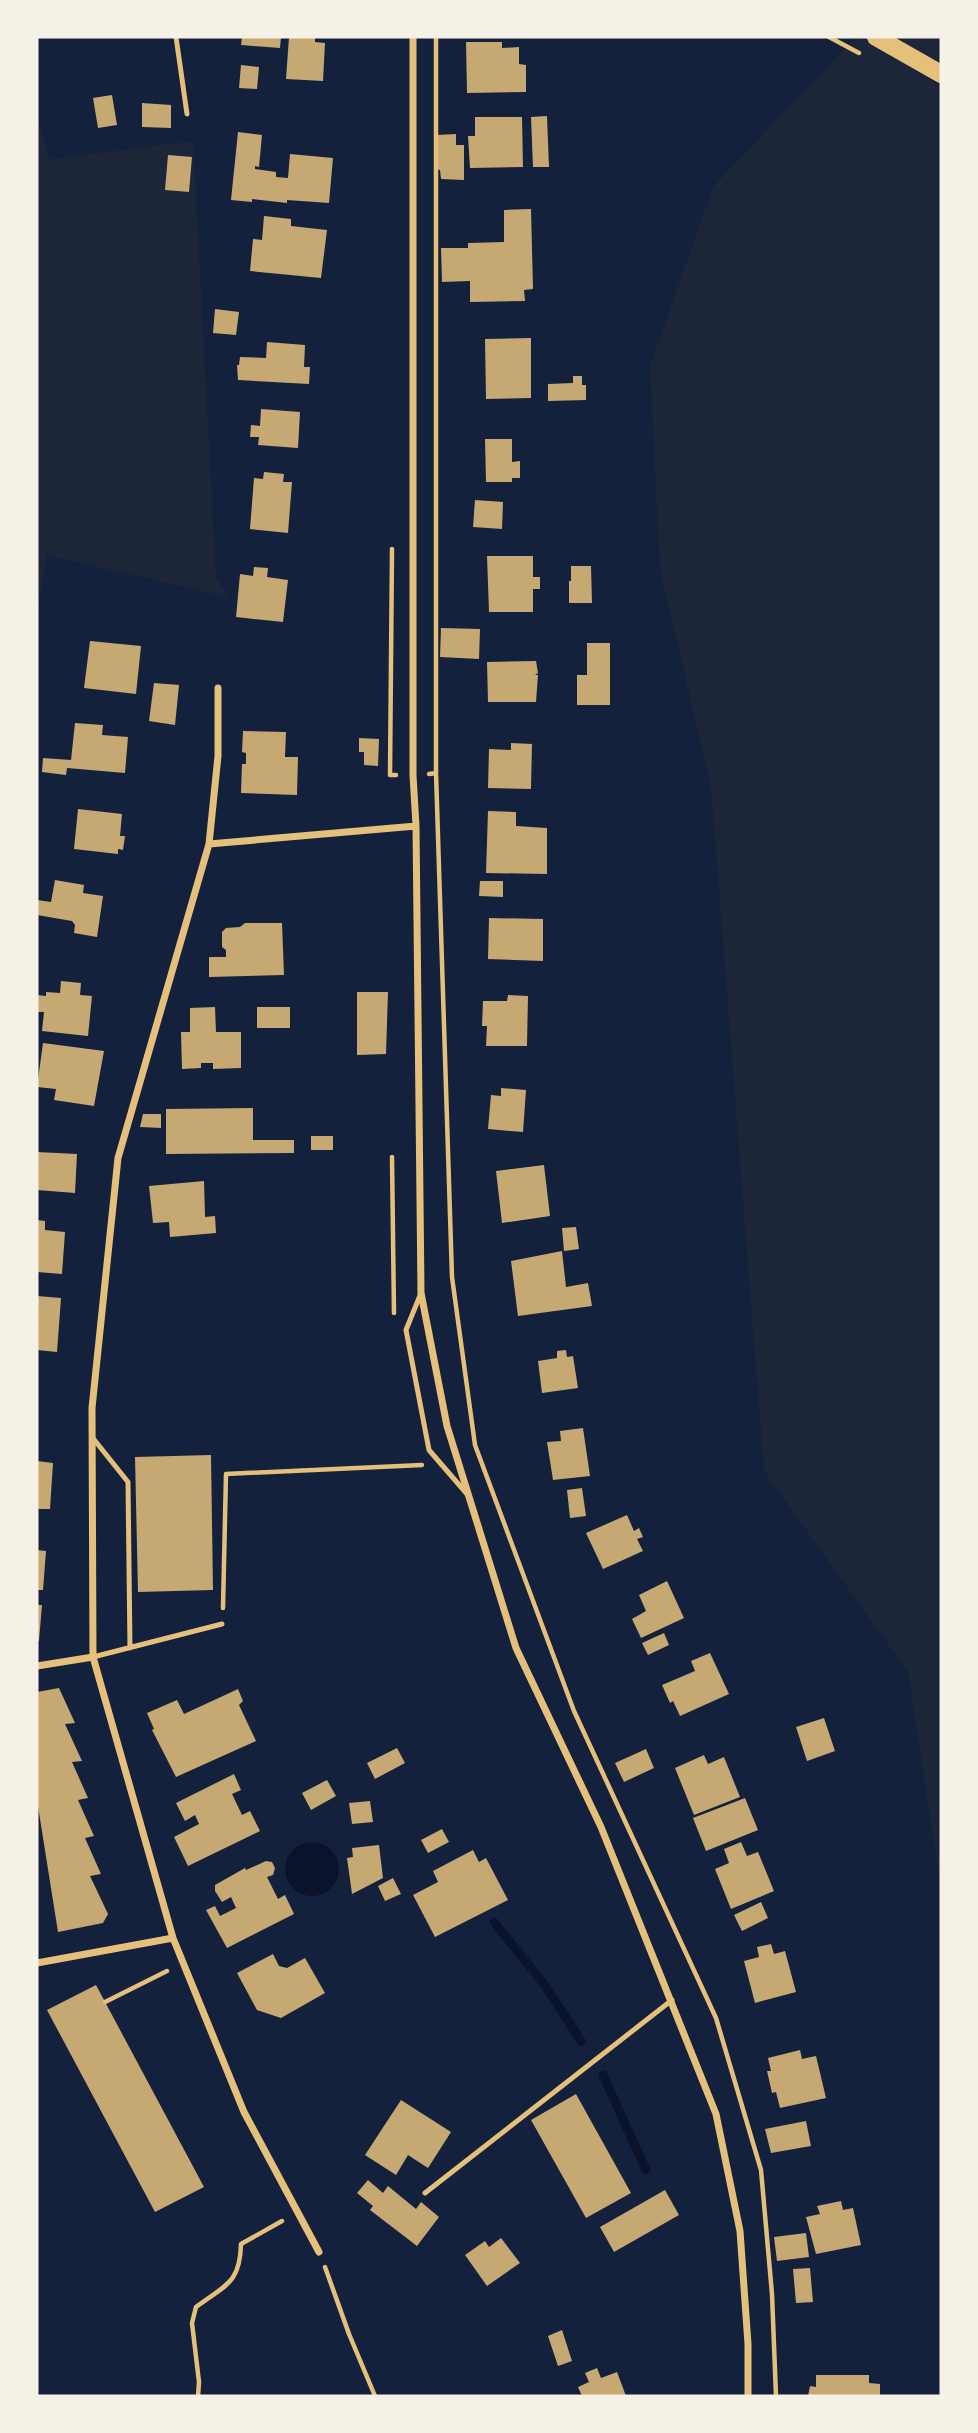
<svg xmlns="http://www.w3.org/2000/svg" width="978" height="2433" viewBox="0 0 978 2433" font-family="Helvetica,sans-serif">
  <rect width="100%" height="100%" fill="#14213d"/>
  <!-- green -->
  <path fill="#1d2539" d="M856,37H941V66L910,51L941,94V1887L908,1672L764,1471L711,787L660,569L650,366L713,187Z
    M37,117L50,159L193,141L216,577L228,597L47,555L37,612Z"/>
  <!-- water -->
  <path fill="#0b132b" d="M285 1869a27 27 0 1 1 54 0a27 27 0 1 1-54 0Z"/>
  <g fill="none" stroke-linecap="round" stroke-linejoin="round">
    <!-- stream -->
    <path stroke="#0b132b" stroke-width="9" d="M494,1922L544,1984L581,2041
      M603,2075L646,2170"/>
  </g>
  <!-- building -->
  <path fill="#c6a872" d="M242,37H281L280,48L241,45Z
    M289,37H315V42L325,43L323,81L286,79Z
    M466,42H502V48L519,47V64L526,65V92L467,93Z
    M241,65L259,67L257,89L239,88Z
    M112,95L117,125L98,128L93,98Z
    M142,103L171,105V128L142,127Z
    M547,116L549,167H533L531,117Z
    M475,117H522L523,167L470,168L468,136H475Z
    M238,132L262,135L259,167L255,166V169L276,172V177L288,178L290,154L333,158L329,203L287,200V203L252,199V202L231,200Z
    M456,134V145H464V180L441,179L440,170L436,169V135Z
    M168,155L192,157L189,192L165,190Z
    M531,209L533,289L524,290L525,301L470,302V281L442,282L441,248H468V243L504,242V210Z
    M264,216L291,219V226L327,230L321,278L250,271L253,239L262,240Z
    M215,309L239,312L236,335L213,333Z
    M531,338V398L486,399L485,339Z
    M267,342L305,345L304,367H310L309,384L238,380L237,365H239L240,357L266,358Z
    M573,376H582V385H586V400L548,401V384L573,383Z
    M261,409L300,412L298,448L258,445L259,437H250L251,425L260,426Z
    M485,439H512V462L520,461V478H512V482H486Z
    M264,472L284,474L283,482H292L288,533L250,529L254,478L263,479Z
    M475,500L503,502L502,529L473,527Z
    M487,556H533V577H540V589H533V612H489Z
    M571,566H591L592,603H569V581H571Z
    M254,567L268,568L267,577L288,580L283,622L236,617L240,574L253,576Z
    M441,628L480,629L479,659L440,657Z
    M90,641L141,646L136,694L84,688Z
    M587,643H610V705H577V675H587Z
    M536,661L538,673L535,675H538L536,702H488L487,662Z
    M154,683L179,685L175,725L149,721Z
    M75,723L103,725L102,735L128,737L125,773L67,768L66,775L42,772L43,758L71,760Z
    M243,731L286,732L285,757H298L297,795L241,793L242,764H246V753L242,752Z
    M359,738L379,739L378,766L364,765V752H359Z
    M511,743L532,744L531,789L488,788L489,749L511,750Z
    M78,809L122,814L120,836H125L123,850L118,849V854L74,849Z
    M488,811L516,812V826L547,828V874L486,873Z
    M55,880L84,885L83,893L103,896L97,937L74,933L75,925L72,921L37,915V900L51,902Z
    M480,881H503V897L479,896Z
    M489,918L543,919V961L488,959Z
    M245,923H282L284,975L209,977V957H226V950L222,947V932L226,928L240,927Z
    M61,981L81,983L80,995L92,996L88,1036L42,1031L44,1012H37V995L46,996V992L60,993Z
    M357,992H388L386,1054L357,1055Z
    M508,995L528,996L527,1046H486L487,1026H482L483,1001H507Z
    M215,1007L216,1032H241V1068L213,1069V1063H201V1068L182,1069L181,1032H190V1008Z
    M257,1007H290V1028H257Z
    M43,1043L104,1051L94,1106L54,1100L56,1089L37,1087Z
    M501,1088L526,1090L523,1132L488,1129L491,1095L501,1096Z
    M253,1108V1140H294V1153L166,1154V1109Z
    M143,1114H161V1128L140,1127Z
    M311,1136H333V1150H311Z
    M37,1152L77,1154L75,1193L37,1190Z
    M544,1165L550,1216L502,1223L496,1171Z
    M204,1181L205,1217L215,1216L216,1233L170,1237L169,1222L153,1223L149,1186Z
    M37,1220L45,1221V1230L65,1232L62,1274L37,1272Z
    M576,1227L579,1249L564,1251L562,1228Z
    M562,1251L566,1287L588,1283L592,1306L518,1316L511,1261Z
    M37,1296L61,1298L57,1352L37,1350Z
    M566,1350L567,1357L573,1356L578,1388L542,1393L538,1361L557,1358V1351Z
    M583,1428L590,1476L553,1480L547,1442L561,1441L560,1431Z
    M211,1455L213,1590L138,1592L135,1457Z
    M37,1461L53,1463L50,1509H37Z
    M582,1488L586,1516L570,1518L567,1490Z
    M627,1515L634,1531L639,1528L643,1537L637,1539L643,1551L603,1569L586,1533Z
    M37,1550L46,1551L43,1590H37Z
    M667,1581L684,1618L641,1638L632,1619L646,1611L639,1595Z
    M37,1605H42L39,1641H37Z
    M664,1633L669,1645L648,1655L642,1643Z
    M710,1653L729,1694L680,1716L673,1701L670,1703L662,1685L695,1671L691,1661Z
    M59,1688L75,1723L65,1724L82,1761L72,1762L88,1798L78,1800L94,1836L85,1838L101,1874L90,1876L108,1914L103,1923L58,1932L37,1800V1692Z
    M238,1689L243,1701L239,1705L256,1741L176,1777L152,1730L154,1729L147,1713L177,1700L184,1714Z
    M824,1718L835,1751L807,1761L796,1727Z
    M397,1748L405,1763L375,1779L367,1763Z
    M646,1749L654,1768L624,1782L615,1763Z
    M704,1755L708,1764L724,1757L740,1797L694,1815L675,1768Z
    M234,1774L241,1790L232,1794L242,1815L250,1811L260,1831L188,1866L174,1837L199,1824L195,1815L185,1821L176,1803Z
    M327,1780L336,1796L311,1810L302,1793Z
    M745,1798L758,1830L706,1851L693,1818Z
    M370,1801L373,1822L352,1824L349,1803Z
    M442,1829L449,1842L428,1853L421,1840Z
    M741,1842L747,1856L758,1852L774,1891L731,1909L715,1869L729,1863L724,1849Z
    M379,1845L383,1878L352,1894L347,1858L353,1857L352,1848Z
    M473,1850L479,1862L486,1858L508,1900L435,1937L413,1895L438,1882L433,1871Z
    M266,1861L272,1862L275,1868L273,1875L267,1877L278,1899L285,1895L294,1914L227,1948L206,1910L215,1906L220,1916L236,1908L231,1897L222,1902L215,1891V1885L245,1868L246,1870Z
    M393,1878L401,1894L385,1901L378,1886Z
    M761,1902L768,1918L742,1931L734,1915Z
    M771,1944L774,1954L785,1951L796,1992L755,2003L744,1961L759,1957L757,1947Z
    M273,1954L279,1966L287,1968L305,1958L325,1993L281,2018L257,2010L237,1973Z
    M96,1985L204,2187L155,2212L47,2010Z
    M800,2050L802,2059L816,2056L826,2098L780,2108L776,2092L772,2093L767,2071H771L768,2058Z
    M576,2094L631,2193L586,2218L531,2120Z
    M401,2100L451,2132L428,2168L408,2155L396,2175L365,2155Z
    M806,2121L811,2146L771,2153L765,2129Z
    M368,2180L383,2193L388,2186L416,2209L421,2202L439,2217L417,2246L370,2210L373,2206L357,2193Z
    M665,2190L679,2215L614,2252L600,2227Z
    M841,2201L843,2210L853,2208L861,2245L816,2254L806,2217L820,2214L817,2206Z
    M806,2233L809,2257L777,2261L774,2237Z
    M501,2238L520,2263L487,2286L465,2255L485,2241L489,2247Z
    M810,2268L813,2302L796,2303L793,2269Z
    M562,2330L572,2361L558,2366L548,2336Z
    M597,2368L601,2378L617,2372L626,2396H582L578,2387L589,2382L585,2373Z
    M816,2375H869V2383L880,2384V2396H808L810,2386L816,2387Z"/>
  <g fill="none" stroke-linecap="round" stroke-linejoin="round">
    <!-- path -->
    <path stroke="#e5c07b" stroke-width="4.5" d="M436,37V773
      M829,37L859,53
      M392,549L390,775H396
      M429,774L436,773L452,1277L475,1445L574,1711L716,2018L761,2170L772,2294L776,2396
      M392,1157L394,1313
      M223,1608L226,1474L422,1465
      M105,2002L167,1971
      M325,2267L349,2334L375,2396
      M198,2396L199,2382L192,2323L196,2307C225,2285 240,2284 241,2244L282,2221"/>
    <!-- service -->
    <path stroke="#e5c07b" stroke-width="5" d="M176,37L187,114
      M421,1293L406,1330L429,1450L467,1494
      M92,1437L128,1482L130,1648
      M93,1657L222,1624
      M425,2193L672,2000"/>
    <!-- minor -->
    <path stroke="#e5c07b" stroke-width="7" d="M413,37V775L416,826L421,1293L447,1426L516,1648L601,1827L716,2114L740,2231L748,2344V2396
      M209,844L218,756V688
      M37,1666L93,1657
      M37,1963L173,1938
      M319,2252L244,2112L173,1938L93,1657L92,1408L118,1158L209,844L416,826"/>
    <!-- primary -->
    <path stroke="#e5c07b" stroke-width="18" d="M876,37L941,74"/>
  </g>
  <!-- border -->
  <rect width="978" height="2433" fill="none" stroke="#f6f1e7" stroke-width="77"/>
</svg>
